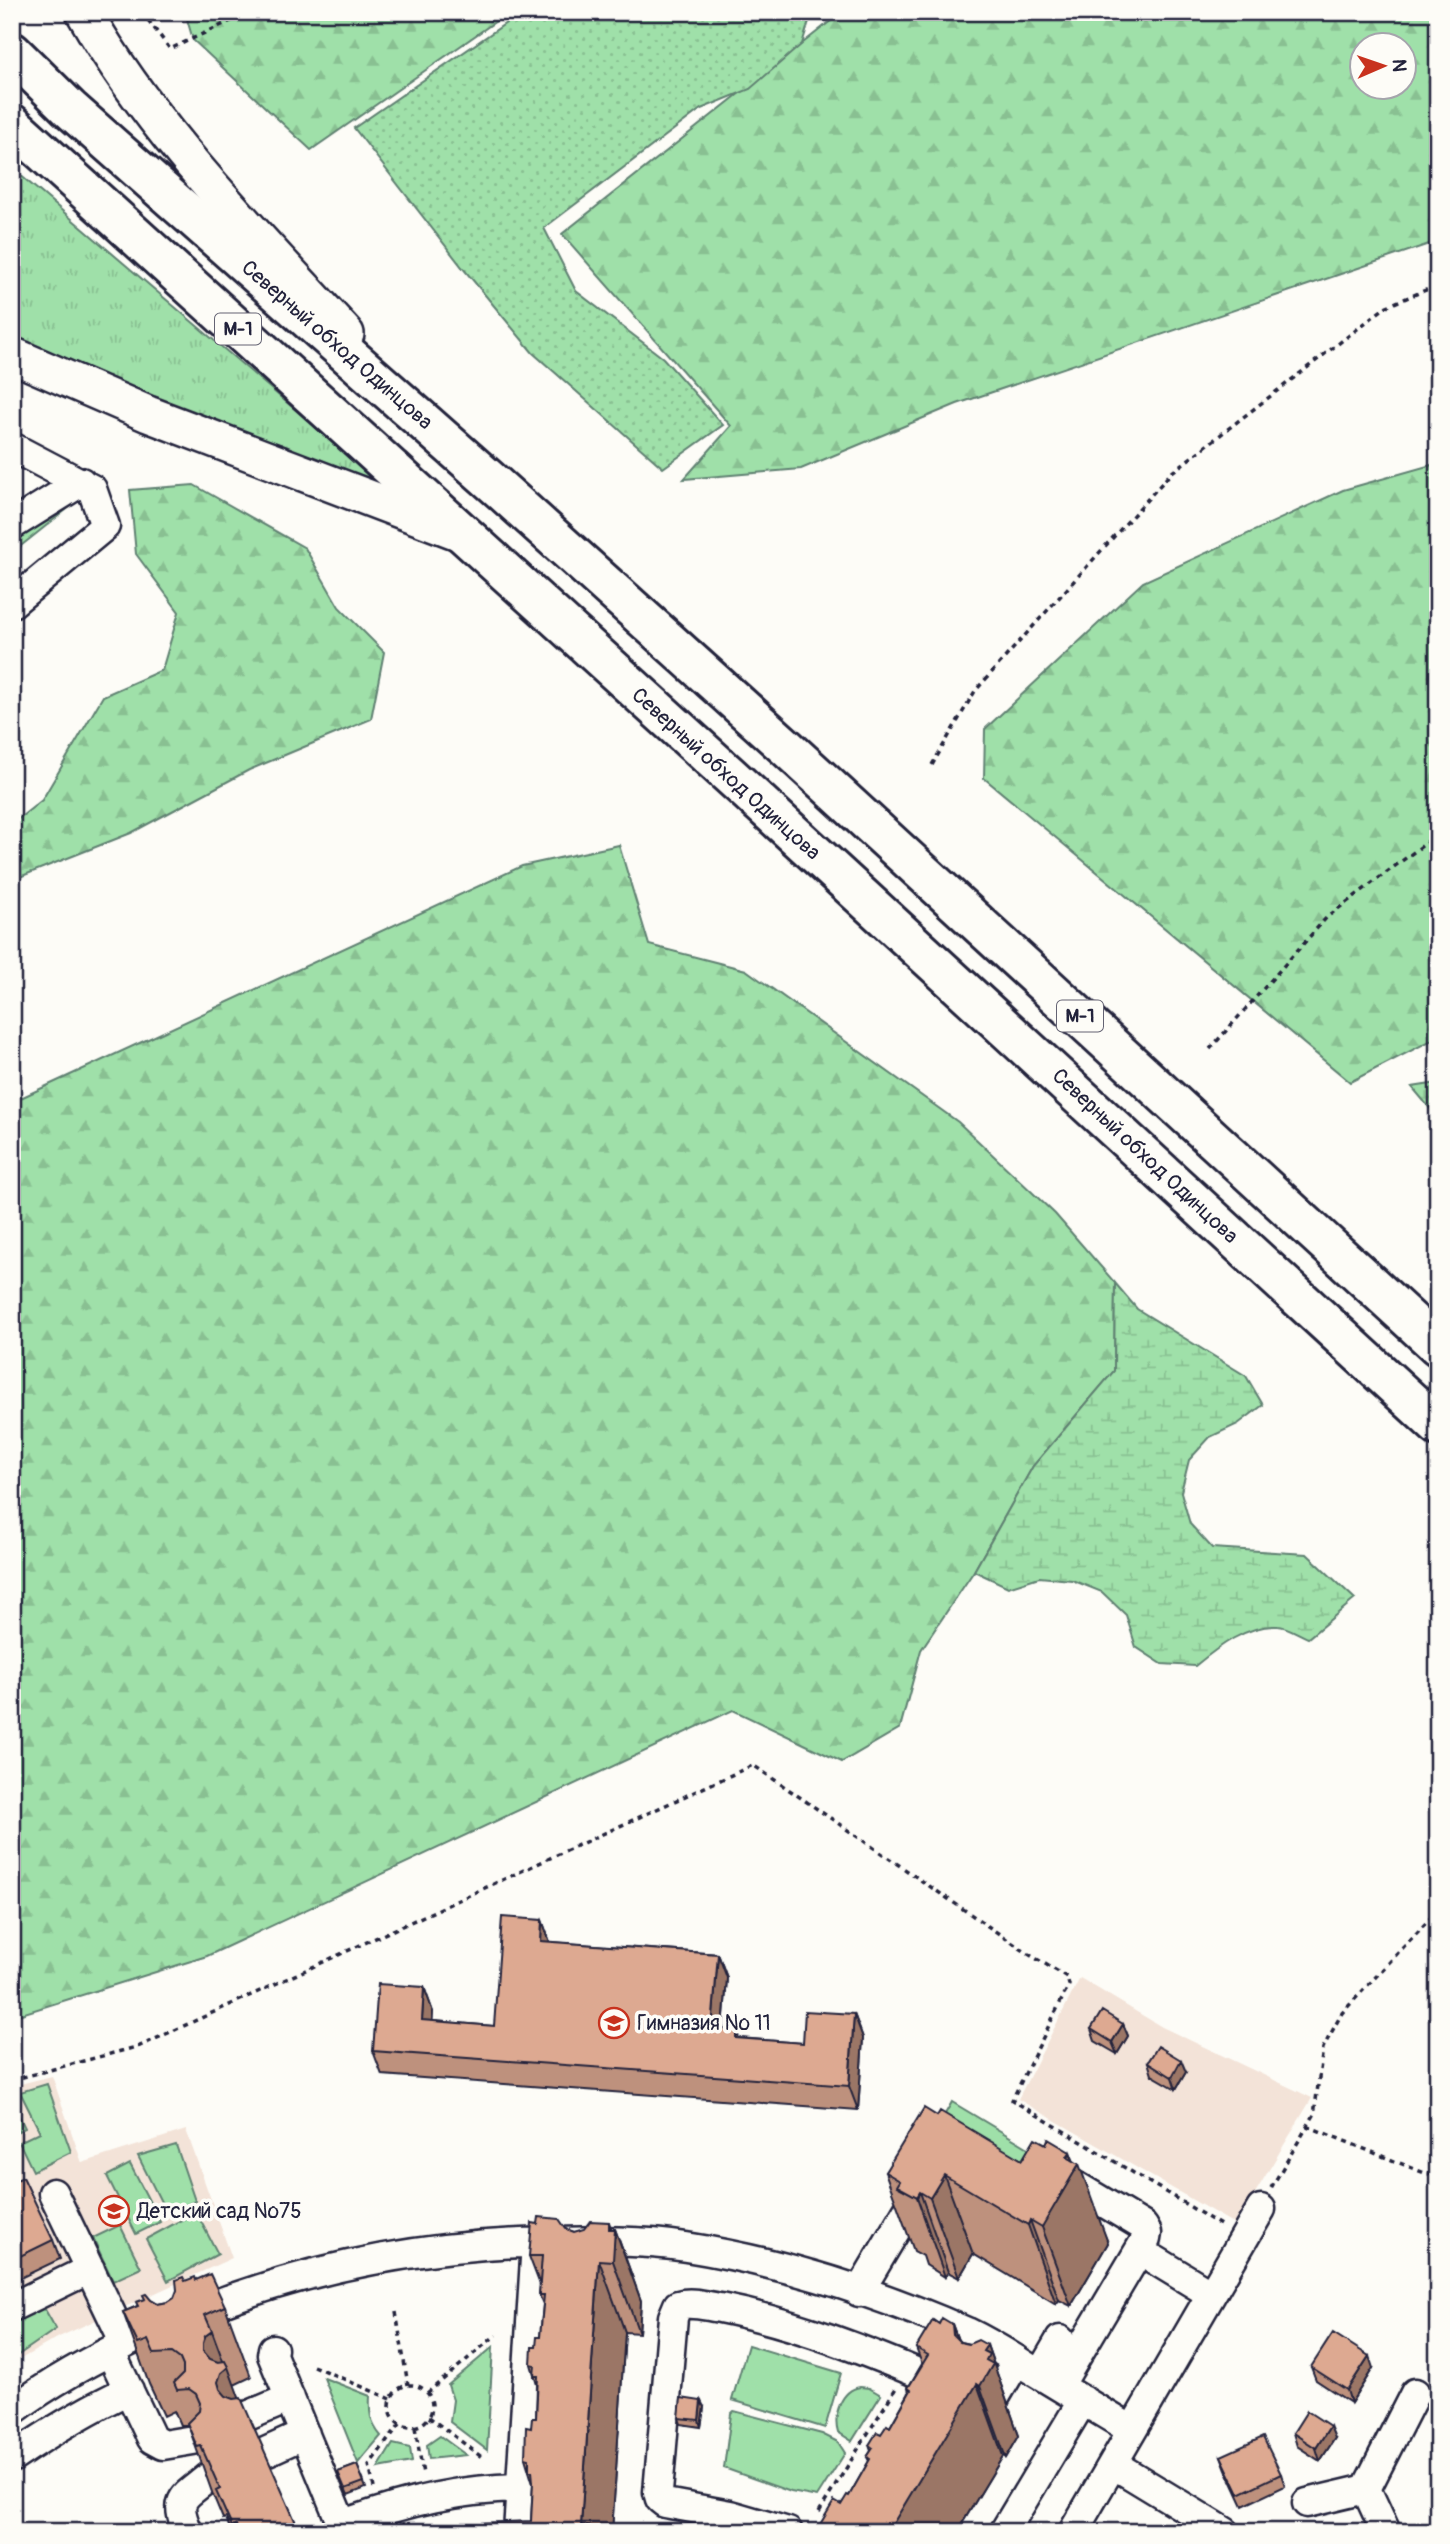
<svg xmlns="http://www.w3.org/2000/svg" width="1450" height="2544" viewBox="0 0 1450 2544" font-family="Pangolin,sans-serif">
  <defs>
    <pattern id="grass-tufts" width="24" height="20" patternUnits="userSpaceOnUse" patternTransform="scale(1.75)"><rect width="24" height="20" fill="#9fe0a9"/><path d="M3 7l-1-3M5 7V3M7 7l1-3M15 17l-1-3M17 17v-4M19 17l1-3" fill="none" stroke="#89c092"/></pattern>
    <pattern id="forest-firs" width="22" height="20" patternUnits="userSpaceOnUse" patternTransform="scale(1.75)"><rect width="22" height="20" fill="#9fe0a9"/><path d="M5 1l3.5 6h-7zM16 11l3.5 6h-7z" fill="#89c092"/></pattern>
    <pattern id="wetland-marsh" width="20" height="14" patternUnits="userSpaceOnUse" patternTransform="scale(1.75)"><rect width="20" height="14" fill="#9fe0a9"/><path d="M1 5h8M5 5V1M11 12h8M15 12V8" fill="none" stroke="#89c092"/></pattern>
    <pattern id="garden-dots" width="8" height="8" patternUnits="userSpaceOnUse" patternTransform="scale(1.75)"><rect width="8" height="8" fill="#9fe0a9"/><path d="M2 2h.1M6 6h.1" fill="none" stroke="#89c092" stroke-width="1.8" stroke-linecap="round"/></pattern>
  </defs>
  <rect width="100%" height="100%" fill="#fdfcf7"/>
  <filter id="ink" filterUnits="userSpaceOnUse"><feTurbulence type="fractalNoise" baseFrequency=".0143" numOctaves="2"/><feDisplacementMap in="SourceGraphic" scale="14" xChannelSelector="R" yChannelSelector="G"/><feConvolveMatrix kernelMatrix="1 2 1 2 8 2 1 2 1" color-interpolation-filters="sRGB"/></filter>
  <g filter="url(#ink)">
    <!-- built -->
    <path fill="#f3e3d8" d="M1080,1978L1162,2027L1312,2098L1236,2225L1018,2099Z
      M52,2076L82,2163L186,2130L232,2258L59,2337L12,2364V2086Z"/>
    <!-- grass -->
    <path fill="url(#grass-tufts)" stroke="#608172" stroke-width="2" d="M12,168L400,499L70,364L12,336Z
      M47,486L71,491L81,498L12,553V513Z"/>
    <!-- forest -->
    <path fill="url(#forest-firs)" stroke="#608172" stroke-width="2" fill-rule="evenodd" d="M185,12H509L311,150L193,40Z
      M842,12H1438V241L957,404L801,469L684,479L731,426L562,234ZM1362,46H1404V88H1362Z
      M1438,463V1037L1350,1082L984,778L985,729L1143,582L1343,490Z
      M194,485L305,548L339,607L384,652L371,719L249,770L131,833L12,880V824L42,800L103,696L162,670L179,612L136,554L130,490Z
      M619,845L649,945L746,970L958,1122L1055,1214L1115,1283L1114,1371L1033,1466L974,1571L921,1650L900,1728L842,1762L733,1710L207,1956L12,2017V1102L522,866Z"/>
    <!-- wetland -->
    <path fill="url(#wetland-marsh)" stroke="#608172" stroke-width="2" d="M1438,1083V1118L1412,1087Z
      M1115,1283L1137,1309L1246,1376L1263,1405L1238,1424L1210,1437L1189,1460L1181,1492L1190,1524L1212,1548L1307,1554L1355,1599L1308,1638C1300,1635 1287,1626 1278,1626C1247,1624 1217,1648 1195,1666L1162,1664L1136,1647L1126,1615L1102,1592L1072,1580L1039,1577L1008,1587L974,1571L1033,1466L1114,1371Z"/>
    <!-- park -->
    <path fill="#9fe0a9" stroke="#608172" stroke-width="2" d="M47,2084L71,2152L33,2171L19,2142L40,2132L20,2092Z
      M12,2101L25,2128L12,2134Z
      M952,2102L1047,2159L1032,2185L937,2128Z
      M176,2145L195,2201L167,2214L138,2156Z
      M130,2164L160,2222L136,2234L107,2176Z
      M196,2212L218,2254L168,2281L146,2239Z
      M120,2225L141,2268L113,2281L93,2238Z
      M43,2306L56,2329L14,2358L12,2322Z
      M748,2345L841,2373L825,2428L732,2400Z
      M493,2347L487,2450L450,2422L453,2400L448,2385Z
      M324,2378L370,2396C369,2412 370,2423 381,2436L358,2463Z
      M860,2387L869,2388L881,2395L852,2441L838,2432C833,2415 841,2390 860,2387Z
      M734,2411L822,2434L838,2442L845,2453L817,2497L791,2492L724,2468L731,2414Z
      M440,2436L466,2455L429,2459L427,2445Z
      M393,2444L410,2448L412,2462L378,2468Z"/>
    <!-- garden -->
    <path fill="url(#garden-dots)" stroke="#608172" stroke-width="2" d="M522,12H818L810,18L802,44L750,89L701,109L544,228L576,291L663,358L723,425L663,468L533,353L462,267L354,128Z"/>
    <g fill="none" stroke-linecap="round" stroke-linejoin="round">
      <!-- minor casing -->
      <g stroke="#22223b" stroke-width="33">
        <path id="minor" d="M12,447L92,489L105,526L12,603
          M12,525L81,482
          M1058,2178H1063L1143,2226L1147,2233L1146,2239L1059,2386
          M53,2193L125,2343
          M1155,2260L1211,2294
          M859,2292L922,2186
          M12,2307L90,2269
          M273,2349L272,2355L338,2515L343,2520L352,2521C409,2501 460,2489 521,2488
          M110,2351L152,2439L163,2445L193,2440
          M1040,2374L1060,2340
          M994,2399L1017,2360
          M12,2411C54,2379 100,2355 147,2333C276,2273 412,2244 554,2242C598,2241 642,2240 686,2247C781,2262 878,2293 967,2332C988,2342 1009,2355 1029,2368C1064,2389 1098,2410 1132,2430
          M245,2417L290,2398
          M261,2454L305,2434
          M12,2458C50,2432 87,2409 129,2390
          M1113,2464L1225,2532
          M1307,2503L1366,2489
          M188,2532C173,2497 184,2498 210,2476
          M518,2532L536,2242
          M788,2532L730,2515L665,2503L660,2499L658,2492L673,2317L678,2305C692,2301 706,2306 720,2308C796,2323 869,2352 939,2382
          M1004,2532L1083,2400
          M1073,2532L1261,2209
          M1386,2532L1366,2489L1415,2393"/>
      </g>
      <!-- major casing -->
      <g stroke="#22223b" stroke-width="40">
        <path id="major" d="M84,12C153,133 253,232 346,334
          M12,355L148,414L458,532"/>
      </g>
      <!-- highway casing -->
      <g stroke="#22223b" stroke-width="44">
        <path id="highway" d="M12,52L70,109L502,491L787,748L1438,1346
          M12,124L748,792L1438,1426"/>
      </g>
      <!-- path -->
      <path stroke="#22223b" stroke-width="3.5" stroke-dasharray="5 5" stroke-linecap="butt" d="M142,12L170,49L250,12
        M932,765L975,691L1171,473L1387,306L1438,285
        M1210,1049L1327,917L1438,834
        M12,2080L140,2046L753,1765L1030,1955L1067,1977L1069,1985L1012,2100L1222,2226
        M1307,2126L1427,2174H1438
        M1271,2188L1314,2115L1323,2048L1342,2013L1438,1910
        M396,2312L408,2385
        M313,2366L391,2399
        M390 2406a21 21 0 1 1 42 0a21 21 0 1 1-42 0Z
        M427,2393L496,2335
        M429,2417L483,2458
        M415,2427L423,2474
        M374,2488L369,2465L400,2424
        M819,2512L896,2388"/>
      <!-- minor -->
      <use href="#minor" stroke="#fdfcf7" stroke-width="28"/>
      <!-- major -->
      <use href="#major" stroke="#fdfcf7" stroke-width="35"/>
      <!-- highway -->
      <use href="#highway" stroke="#fdfcf7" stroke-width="38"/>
    </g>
    <!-- wall -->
    <path fill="#be917d" stroke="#22223b" stroke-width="2" d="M542,1920L550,1942L718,1954L727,1978L723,2029L736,2030L739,2038L803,2043L854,2014L863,2038L858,2110L382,2075L373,2051L424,1987L433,2012L432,2021L494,2026Z
      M1123,2024L1128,2036L1117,2054L1095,2041L1091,2029Z
      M1148,2062L1186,2072L1176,2089L1152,2075Z
      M937,2116L1022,2160L1046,2144L1070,2152L1108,2243L1071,2306L1059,2300L1056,2304L973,2254L959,2278L948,2272L945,2277L926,2265L923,2256L914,2251L885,2172Z
      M12,2182L53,2240L60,2259L12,2282Z
      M566,2229L574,2232L615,2229L641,2301L639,2333L625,2332L612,2530L531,2521L533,2484L525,2458L531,2428L536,2418L537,2385L531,2364L540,2337L543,2304L539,2295L540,2285L529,2256Z
      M196,2280L225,2306L251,2377L234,2385L239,2398L300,2532H231L226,2518L223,2519L213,2495L188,2425H180L174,2411L164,2416L149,2384L123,2312L151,2300L158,2304L168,2302L174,2298L185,2281Z
      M939,2324H952L958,2340L960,2342L969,2344L987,2345L1019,2436L1006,2458L1003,2456L957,2532H821L819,2526L849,2496L869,2461L867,2457L871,2451L869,2445L890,2427L909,2393L908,2388L922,2364L916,2348Z
      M1311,2367L1373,2368L1351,2403L1316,2380Z
      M704,2407L701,2427L681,2424L679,2418Z
      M1293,2433L1335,2438L1320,2461L1297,2446Z
      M1221,2456L1281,2474L1285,2486L1243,2506L1226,2469Z
      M357,2465L366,2488L348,2495L338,2472Z"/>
    <!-- shaded-wall -->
    <path fill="#9b7666" stroke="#22223b" stroke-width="2" d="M542,1920L551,1945L541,1941Z
      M718,1954L727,1978L721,2052L712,2028Z
      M424,1987L433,2012L431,2045L422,2020Z
      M854,2014L863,2038L858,2110L849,2086Z
      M1123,2024L1128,2036L1117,2054L1112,2042Z
      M1181,2060L1186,2072L1176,2089L1172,2077Z
      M1070,2152L1076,2169L1079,2164L1108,2243L1071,2306L1042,2227Z
      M944,2175L973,2254L959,2278L930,2198Z
      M920,2192L948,2272L945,2277L917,2197Z
      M1030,2220L1059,2300L1056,2304L1028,2225Z
      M609,2222L615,2238V2229L641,2301L639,2333L613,2261L609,2229Z
      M599,2260L625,2332L612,2532L581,2525Z
      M952,2324L975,2387L977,2384L1003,2456L957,2532H888L953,2335Z
      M212,2331L226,2369L228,2367L254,2439L229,2414L203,2351V2343L205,2336Z
      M987,2345L1019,2436L1006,2458L980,2386L983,2351Z
      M1369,2356L1373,2368L1351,2403L1347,2390Z
      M701,2401L704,2407L701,2427L699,2420Z
      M1330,2426L1335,2438L1320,2461L1316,2448Z"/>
    <!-- building -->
    <path fill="#dda991" stroke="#22223b" stroke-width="2" d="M502,1917L542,1920L541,1941L718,1954L712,2028L736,2030V2038L803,2043L805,2011L854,2014L849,2086L373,2051L378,1984L424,1987L422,2020L494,2026Z
      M1102,2011L1123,2024L1112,2042L1091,2029Z
      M1158,2046L1181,2060L1172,2077L1148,2062Z
      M924,2108L937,2116L940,2111L1022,2160L1035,2138L1046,2144L1048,2139L1070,2152L1067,2157L1079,2164L1042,2227L1030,2220L1028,2225L944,2175L930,2198L920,2192L917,2197L897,2186L900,2181L885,2172Z
      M23,2177L53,2240L12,2260V2182Z
      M539,2217L559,2219L566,2229L574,2232L584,2229L590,2221L609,2222V2229H615L613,2261L599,2260L581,2525L621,2532H401L455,2524L531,2521L533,2482L532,2471H529V2459L525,2458L526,2427L531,2428L532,2418H536L538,2376H534L535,2365L531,2364L532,2347H536L537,2337H540L544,2295H539L542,2256H529L532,2223L538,2224Z
      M210,2274L225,2306L205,2315L212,2331L205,2336L203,2343V2351L210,2359L218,2362L225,2361L228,2367L221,2373L218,2382L220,2389L226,2396L234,2399L241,2398L300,2532H239L236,2525L232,2527L216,2491L220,2489L201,2446L197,2447L187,2423L199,2411L200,2403L196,2394L189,2389L177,2390L174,2383L183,2374V2366L180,2359L172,2353L154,2354L148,2340L138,2344L123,2312L138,2306L136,2302L145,2299L143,2295L146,2294L151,2300L158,2304L168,2302L174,2298L177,2290L176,2280L183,2277L185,2281L195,2277L196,2280Z
      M942,2318L952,2324L953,2335L960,2342L969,2344L978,2340L987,2345L983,2351L989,2354L986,2360L993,2364L980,2386L977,2384L888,2532H825V2530L819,2526L834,2501L841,2505L847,2495L849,2496L870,2459L867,2457L873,2448L869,2445L877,2432L881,2434L887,2425L890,2427L911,2390L908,2388L928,2355L916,2348L933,2320L939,2324Z
      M1333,2333L1369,2356L1347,2390L1311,2367Z
      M681,2398L701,2401L699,2420L679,2418Z
      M1307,2411L1330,2426L1316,2448L1293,2433Z
      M1263,2437L1281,2474L1239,2494L1221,2456Z
      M357,2465L364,2482L345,2489L338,2472Z"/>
  </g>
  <!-- icons -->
  <defs>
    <g id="school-ring" transform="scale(1.575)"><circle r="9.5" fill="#fdfcf7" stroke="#c8321e" stroke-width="1.5"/><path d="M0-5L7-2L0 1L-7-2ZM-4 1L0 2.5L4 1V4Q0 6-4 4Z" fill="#c8321e"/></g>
  </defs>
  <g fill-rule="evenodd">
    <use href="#school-ring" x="614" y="2023"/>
    <use href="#school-ring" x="114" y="2211"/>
  </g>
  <g text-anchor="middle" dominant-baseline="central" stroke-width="7" stroke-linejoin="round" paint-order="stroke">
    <!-- shield labels -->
    <g fill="#fdfcf7" stroke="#646373" stroke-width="2">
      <rect x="215" y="313.5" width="46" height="31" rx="5"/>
      <rect x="1057" y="1000.5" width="46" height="31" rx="5"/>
    </g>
    <g font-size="19" font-weight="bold" fill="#22223b">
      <text x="238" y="329">М-1</text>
      <text x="1080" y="1016">М-1</text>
    </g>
    <!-- street labels -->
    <g font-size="21" fill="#22223b" stroke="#fdfcf7">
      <text transform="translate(337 345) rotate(41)">Северный обход Одинцова</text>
      <text transform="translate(726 774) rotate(42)">Северный обход Одинцова</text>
      <text transform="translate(1145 1156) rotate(43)">Северный обход Одинцова</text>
    </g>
    <!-- poi labels -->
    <g font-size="21" fill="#22223b" stroke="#fdfcf7" text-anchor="start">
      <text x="637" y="2023">Гимназия № 11</text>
      <text x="137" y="2211">Детский сад №75</text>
    </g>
  </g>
  <!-- margin -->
  <rect width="1450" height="2544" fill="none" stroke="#fdfcf7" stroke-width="42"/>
  <rect x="21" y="21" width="1408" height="2502" fill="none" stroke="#22223b" stroke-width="2.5" filter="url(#ink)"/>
  <!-- north arrow -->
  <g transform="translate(1383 66) rotate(88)"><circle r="33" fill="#fdfcf7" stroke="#a5a5ac" stroke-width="2"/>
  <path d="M0-5L12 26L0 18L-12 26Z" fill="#c8321e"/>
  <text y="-10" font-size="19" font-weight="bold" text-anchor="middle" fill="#22223b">N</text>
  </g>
</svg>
